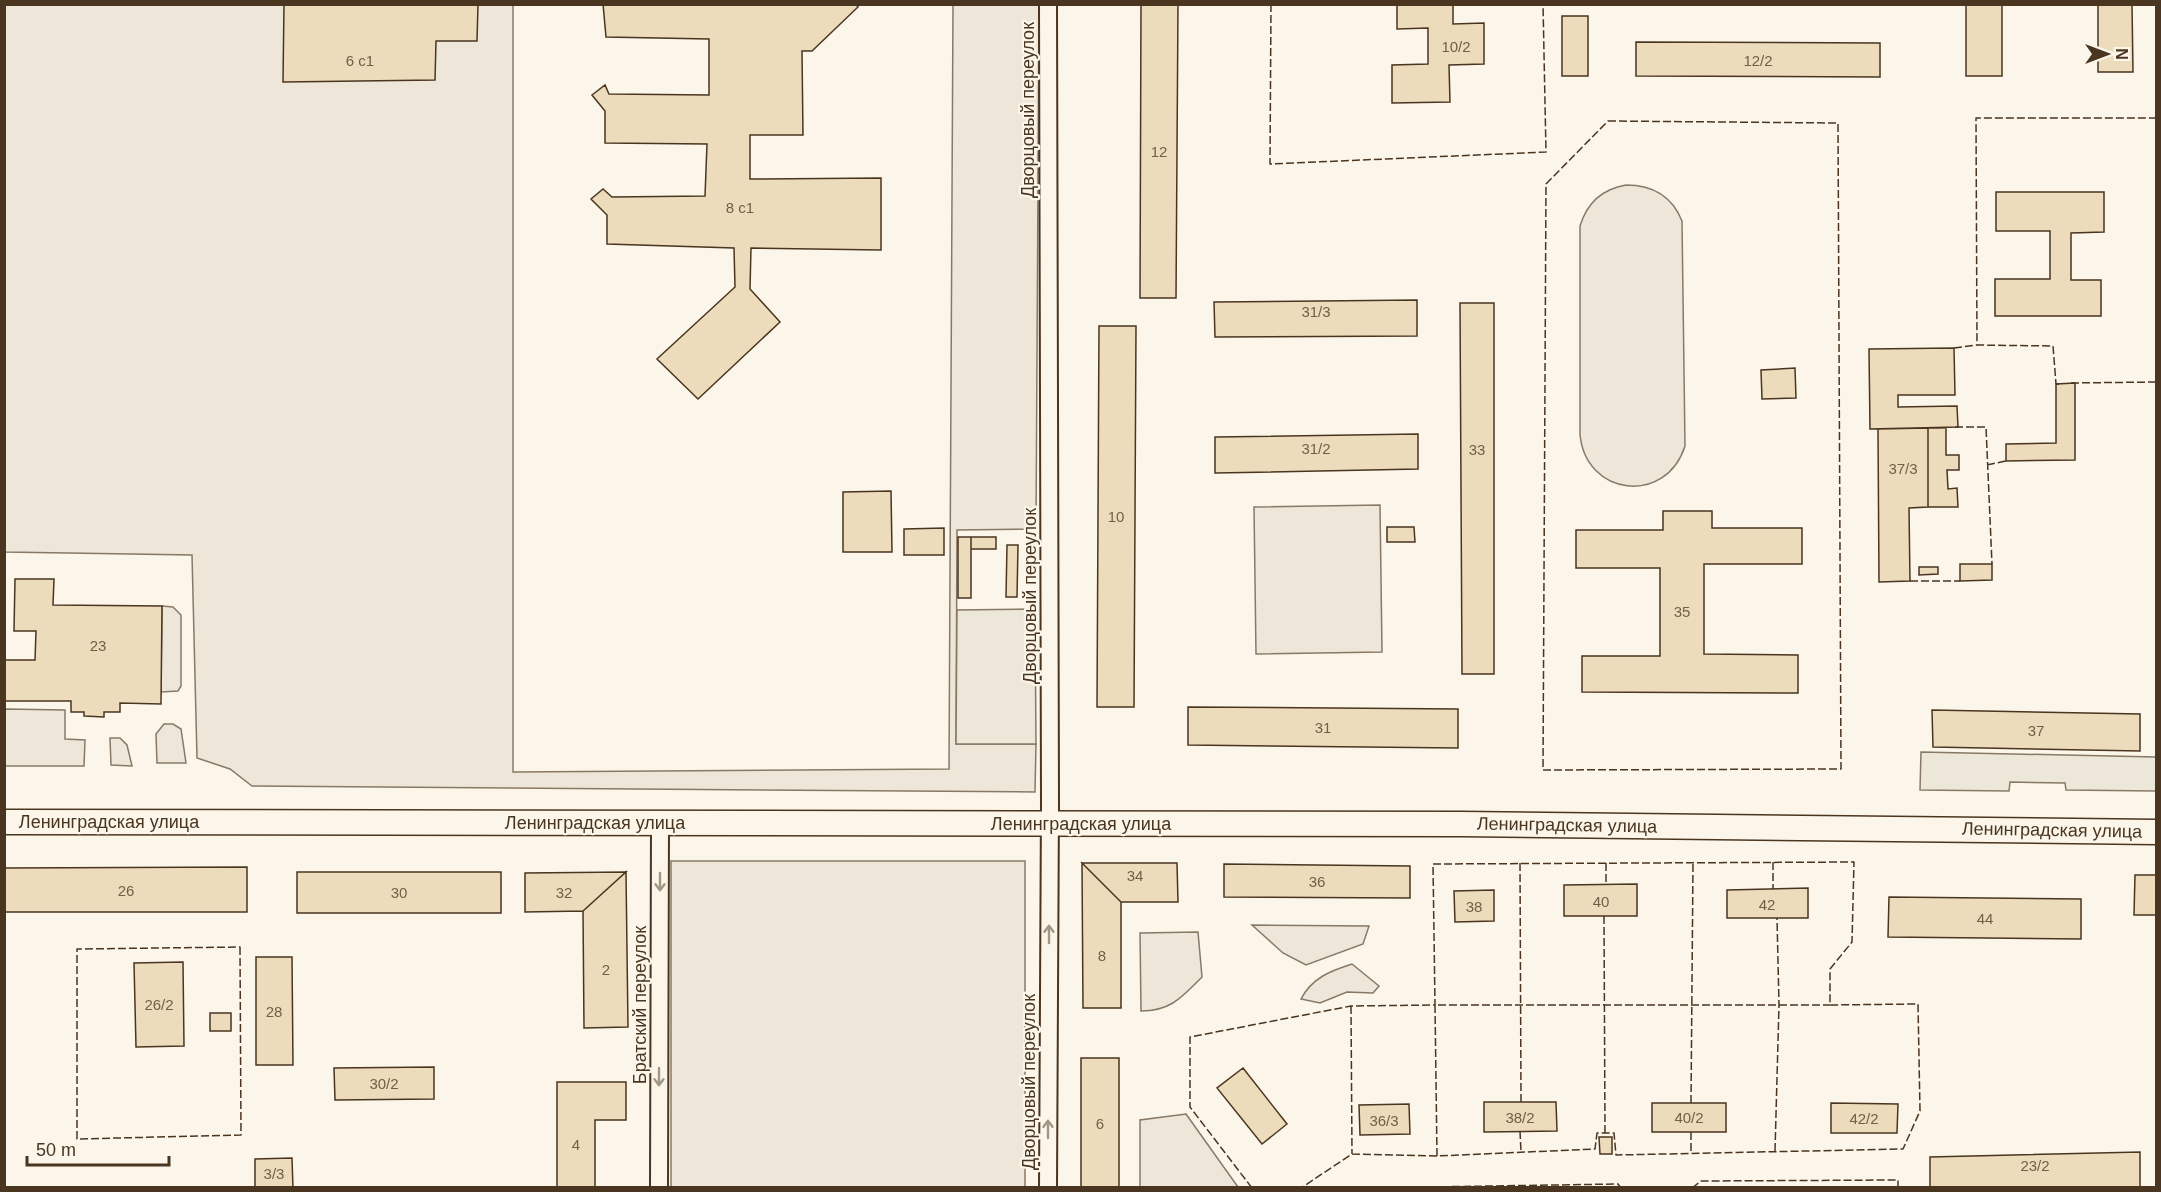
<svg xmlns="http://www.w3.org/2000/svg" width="2161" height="1192" viewBox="0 0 2161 1192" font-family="Helvetica,sans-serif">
  <rect width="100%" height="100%" fill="#fbf6e9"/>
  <!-- green -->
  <path fill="#ede6d9" stroke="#887966" stroke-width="1.5" d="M5,5H513V772L949,769L953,5H1039L1036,529L957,530L956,744H1036L1035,792L252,786L230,769L197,758L192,555L5,552Z
    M1626,185C1652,185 1672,196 1682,221L1685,446C1666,506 1585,496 1580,434V226C1587,203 1602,189 1626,185Z
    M1380,505L1382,652L1256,654L1254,507Z
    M162,606L173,607L181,615V686L178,691L161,692Z
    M5,709L65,710V739L85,740L84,766H5Z
    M164,724H173L181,729L186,763H157L156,734Z
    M110,738H120L127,745L132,766L111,765Z
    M671,861H1025V1187H671Z
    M1252,925L1369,926L1363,944L1306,965L1283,953Z
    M1198,932L1202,977C1182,997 1171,1011 1141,1011L1140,933Z
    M1352,964L1379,986L1373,993L1347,992L1320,1003L1301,999C1312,978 1330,971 1352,964Z
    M1186,1114L1238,1187H1140V1120Z"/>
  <!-- parking -->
  <path fill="#ede7d9" stroke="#887966" stroke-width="1.5" d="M1035,609L1036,744H956L957,610Z
    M1921,752L2156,757V791L2066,790L2065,783L2010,782L2009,791L1920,790Z"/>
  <!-- building -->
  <path fill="#ecdcbc" stroke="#4a3520" stroke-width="1.5" d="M284,4H478L477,41H436L435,80L283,82Z
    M603,4H856L858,7L812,51H802L803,135H750V179L881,178V250L751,248L750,289L780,322L698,399L657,359L735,287L734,248L607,244V215L591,199L603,189L612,197L705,196L707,144L605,143V111L592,95L605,85L609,94L709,95V39L606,37Z
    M1141,4H1178L1176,298H1140Z
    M1397,4H1453V24L1484,23V64L1449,65L1450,102L1392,103V65L1428,64V28L1397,29Z
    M1966,4H2002V76H1966Z
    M2098,4H2132L2133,72H2098Z
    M1562,16H1588V76H1562Z
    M1636,42L1880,43V77L1636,76Z
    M1996,192H2104V232L2071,233V280H2101V316H1995V279H2050V231H1996Z
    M1417,300V336L1215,337L1214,302Z
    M1460,303H1494V674H1462Z
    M1099,326H1136L1134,707H1097Z
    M1954,348L1955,395H1898V407L1957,406L1958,427L1870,429L1869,349Z
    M1795,368L1796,398L1762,399L1761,370Z
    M2075,383V460L2006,461V444L2056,443V384Z
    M1928,428V507L1909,508L1910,581L1879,582L1878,429Z
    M1928,428H1946V455H1959V470H1947L1948,489L1957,488L1958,507H1928Z
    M1418,434V469L1215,473V437Z
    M891,491L892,552H843V492Z
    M1663,511H1712V528H1802V564H1704V654L1798,655V693L1582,692V656H1660V568H1576V530H1663Z
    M1387,527H1414L1415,542H1387Z
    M944,528V555H904V529Z
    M958,537H971V598H958Z
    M971,537H996V549H971Z
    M1007,545H1018L1017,597H1006Z
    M1960,564H1992V580L1960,581Z
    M1919,567H1938V574L1919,575Z
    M15,579H54L53,605L162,606L161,704L120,703V712H104V717L84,716V712H71V701H4V660H35L36,631H14Z
    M1188,707L1458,709V748L1188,745Z
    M1932,710L2140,714V751L1933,747Z
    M1082,863H1177L1178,902H1121Z
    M1082,863L1121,902V1008H1083Z
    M1224,864L1410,866V898L1224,897Z
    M247,867V912H4V868Z
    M297,872H501V913H297Z
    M626,872L628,1027L584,1028L583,911Z
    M626,872L583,911L525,912V873Z
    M2135,875H2156V915H2134Z
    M1637,884V916H1564V885Z
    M1808,888V918H1727V890Z
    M1494,890V921L1455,922L1454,891Z
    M1889,897L2081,899V939L1888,937Z
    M256,957H292L293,1065H256Z
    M183,962L184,1046L136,1047L134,963Z
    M210,1013H231V1031H210Z
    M1081,1058H1119V1188H1081Z
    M434,1067V1099L335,1100L334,1068Z
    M1243,1068L1287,1124L1262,1144L1217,1088Z
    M557,1082H626V1120H595V1188H557Z
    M1484,1102H1556L1557,1131L1484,1132Z
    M1652,1103H1726V1132H1652Z
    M1831,1103L1898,1104L1897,1133H1831Z
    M1409,1104L1410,1134L1360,1135L1359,1105Z
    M1599,1137H1612V1154H1600Z
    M2140,1152V1188H1930V1157Z
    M292,1158L293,1188H255V1159Z"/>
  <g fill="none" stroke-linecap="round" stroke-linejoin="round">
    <!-- street casing -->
    <g stroke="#4a3520" stroke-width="20">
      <path id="street" d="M1048,4L1050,803L1048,1188
        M659,1188L660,823"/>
    </g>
    <!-- secondary casing -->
    <g stroke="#4a3520" stroke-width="27">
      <path id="secondary" d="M4,822L1460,824L2156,832"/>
    </g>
    <!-- street -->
    <use href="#street" stroke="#fbf6e9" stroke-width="16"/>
    <!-- secondary -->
    <use href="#secondary" stroke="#fbf6e9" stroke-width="24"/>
    <!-- fence -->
    <path stroke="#4a3520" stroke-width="1.5" stroke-dasharray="8 3" stroke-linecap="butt" d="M1271,4L1270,164L1546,152L1543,4
      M1608,121L1838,123L1841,769L1543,770L1546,184Z
      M1954,348L1977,345
      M2071,383L2156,382
      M2059,384H2056L2053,346L1977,345L1976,118H2156
      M1955,427H1986L1992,564
      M1987,465L2006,461
      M1910,581H1960
      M1773,862V889
      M1520,863L1521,1102
      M1606,863V884
      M1604,916L1605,1133
      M240,947L241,1135L77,1139V949Z
      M1351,1006L1352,1154
      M1691,1103L1693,863
      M1520,1131L1521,1152
      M1691,1132V1153
      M1775,1151L1779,1005L1777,918
      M1437,1156L1435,1005H1830
      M1252,1188L1190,1107V1037L1351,1006L1435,1005L1433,864L1854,862L1852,942L1830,969V1005L1918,1004L1920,1111L1903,1149L1616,1155L1614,1133H1597L1595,1149L1437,1156L1352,1154L1301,1188
      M1364,1188L1618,1184L1621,1188
      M1692,1188L1701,1181L1898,1180V1188"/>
  </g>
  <!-- one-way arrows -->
  <defs><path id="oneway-shaft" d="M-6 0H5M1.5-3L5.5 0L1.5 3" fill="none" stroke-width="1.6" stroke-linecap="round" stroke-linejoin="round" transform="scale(1.5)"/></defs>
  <g stroke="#a29684">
    <use href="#oneway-shaft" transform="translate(660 882) rotate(90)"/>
    <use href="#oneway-shaft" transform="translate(1049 934) rotate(-90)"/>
    <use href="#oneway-shaft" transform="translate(659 1077) rotate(90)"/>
    <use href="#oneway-shaft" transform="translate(1048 1129) rotate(-90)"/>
  </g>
  <g text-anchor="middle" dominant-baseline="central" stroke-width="4.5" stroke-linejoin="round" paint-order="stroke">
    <!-- number labels -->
    <g font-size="15" fill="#725f47">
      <text x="1456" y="46">10/2</text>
      <text x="360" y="60">6 с1</text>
      <text x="1758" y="60">12/2</text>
      <text x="1159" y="151">12</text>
      <text x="740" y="207">8 с1</text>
      <text x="1316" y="311">31/3</text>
      <text x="1316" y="448">31/2</text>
      <text x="1477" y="449">33</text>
      <text x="1903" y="468">37/3</text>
      <text x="1116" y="516">10</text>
      <text x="1682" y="611">35</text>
      <text x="98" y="645">23</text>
      <text x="1323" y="727">31</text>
      <text x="2036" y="730">37</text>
      <text x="1135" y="875">34</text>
      <text x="1317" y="881">36</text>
      <text x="126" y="890">26</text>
      <text x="399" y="892">30</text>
      <text x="564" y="892">32</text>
      <text x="1601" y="901">40</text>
      <text x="1767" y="904">42</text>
      <text x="1474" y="906">38</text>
      <text x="1985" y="918">44</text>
      <text x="1102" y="955">8</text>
      <text x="606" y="969">2</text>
      <text x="159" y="1004">26/2</text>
      <text x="274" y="1011">28</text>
      <text x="384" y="1083">30/2</text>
      <text x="1520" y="1117">38/2</text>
      <text x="1689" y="1117">40/2</text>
      <text x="1864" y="1118">42/2</text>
      <text x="1384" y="1120">36/3</text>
      <text x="1100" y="1123">6</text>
      <text x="576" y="1144">4</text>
      <text x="2035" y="1165">23/2</text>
      <text x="274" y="1173">3/3</text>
    </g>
    <!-- street labels -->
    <g font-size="18" fill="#4a3520" stroke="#fbf6e9">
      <text transform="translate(1028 110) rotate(-90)">Дворцовый переулок</text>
      <text transform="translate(1030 596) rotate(-90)">Дворцовый переулок</text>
      <text x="109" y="822">Ленинградская улица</text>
      <text x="595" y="823">Ленинградская улица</text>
      <text x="1081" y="824">Ленинградская улица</text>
      <text transform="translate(1567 825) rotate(1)">Ленинградская улица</text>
      <text transform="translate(2052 830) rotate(1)">Ленинградская улица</text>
      <text transform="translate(640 1005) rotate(-90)">Братский переулок</text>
      <text transform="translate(1029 1082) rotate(-90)">Дворцовый переулок</text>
    </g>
  </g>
  <!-- border -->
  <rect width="2161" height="1192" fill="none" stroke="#4a3520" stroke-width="12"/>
  <!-- north arrow -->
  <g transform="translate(2107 54) rotate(90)" stroke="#fbf6e9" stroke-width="4.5" paint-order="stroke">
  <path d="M0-4.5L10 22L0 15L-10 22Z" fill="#4a3520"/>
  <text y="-9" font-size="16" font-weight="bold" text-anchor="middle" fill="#4a3520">N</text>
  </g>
  <!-- scale -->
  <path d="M27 1156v9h142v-9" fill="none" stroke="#4a3520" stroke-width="3"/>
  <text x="36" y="1156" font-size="18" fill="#4a3520" stroke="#fbf6e9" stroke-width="4.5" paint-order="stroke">50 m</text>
</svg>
